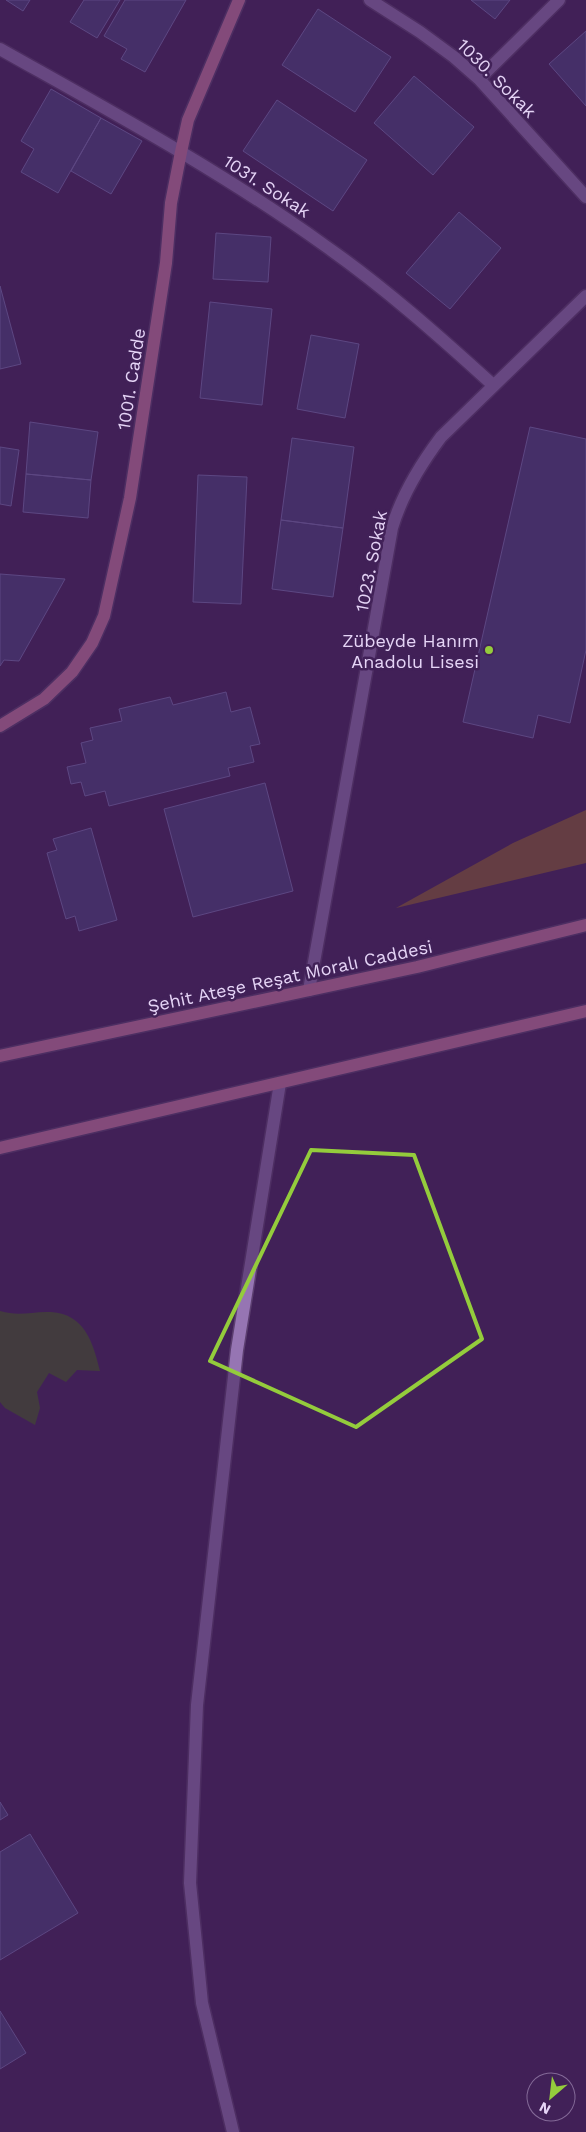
<svg xmlns="http://www.w3.org/2000/svg" width="586" height="2132" viewBox="0 0 586 2132" font-family="'Work Sans',sans-serif">
  <rect width="100%" height="100%" fill="#412158"/>
  <!-- forest -->
  <path fill="#8f612a" d="M586,810V863L396,908L513,843Z"/>
  <!-- water -->
  <path fill="#435c1f" d="M0,1311C20,1317 32,1311 51,1312C85,1314 93,1343 100,1371L77,1370L66,1382L49,1373L37,1392L40,1408L35,1425L5,1408L0,1402Z"/>
  <!-- building -->
  <path fill="#4a407c" stroke="#7d75b6" d="M6,0H30L23,11Z
    M84,0H120L97,38L70,22Z
    M125,0H186L145,72L121,59L127,49L104,36Z
    M471,0H510L495,19Z
    M318,9L391,57L355,112L282,65Z
    M586,31V106L549,64Z
    M414,76L474,127L433,175L374,123Z
    M51,89L101,118L58,193L21,172L34,149L21,141Z
    M277,100L367,160L333,211L243,151Z
    M101,118L142,141L111,194L71,171Z
    M459,212L501,248L450,309L406,273Z
    M216,233L271,237L268,282L213,279Z
    M0,286L21,364L0,369Z
    M210,302L272,309L262,405L200,398Z
    M311,335L359,344L345,418L297,409Z
    M30,422L98,432L91,480L26,474Z
    M530,427L586,439V650L570,723L538,715L533,738L463,722Z
    M292,438L354,447L343,528L281,520Z
    M0,447L19,450L11,506L0,504Z
    M26,474L91,480L88,518L23,512Z
    M198,475L247,477L241,604L193,602Z
    M281,520L343,528L333,597L272,589Z
    M0,574L65,579L19,661L4,660L0,666Z
    M226,692L231,712L250,707L260,744L250,746L254,762L228,768L230,776L109,806L105,791L85,796L81,782L71,784L67,767L86,763L81,743L93,740L90,728L122,721L119,709L170,697L173,705Z
    M265,783L293,891L193,917L164,809Z
    M91,828L117,920L79,931L75,916L66,919L47,853L57,850L53,839Z
    M0,1802L8,1815L0,1820Z
    M30,1834L78,1913L0,1960V1852Z
    M0,2011L26,2053L0,2069Z"/>
  <g fill="none" stroke-linecap="round" stroke-linejoin="round">
    <!-- minor casing -->
    <g stroke="#5c3f70" stroke-width="15">
      <path id="minor" d="M370,0L420,32L454,57L479,79L586,197
        M0,49C110,111 221,171 324,245C384,287 439,336 493,385
        M479,79L559,0
        M309,990L392,528C402,494 420,465 441,437L586,296
        M233,2132L202,2003L190,1883L197,1705L237,1350L280,1083"/>
    </g>
    <!-- major casing -->
    <g stroke="#5c3f70" stroke-width="15">
      <path id="major" d="M0,726L44,699L72,672L92,643L104,616L130,498L166,263L171,203L181,152L188,120L239,0
        M0,1056L417,967L586,925
        M0,1148L586,1011"/>
    </g>
    <!-- minor -->
    <use href="#minor" stroke="#9675b3" stroke-width="12"/>
    <!-- major -->
    <use href="#major" stroke="#d27da5" stroke-width="12"/>
  </g>
  <!-- marked area -->
  <path d="M0 0H586V2132H0ZM311,1150L414,1155L482,1339L356,1427L210,1361Z" fill="#412158" fill-opacity=".55" fill-rule="evenodd"/>
  <path fill="none" stroke="#94cc3c" stroke-width="4" stroke-linejoin="round" d="M311,1150L414,1155L482,1339L356,1427L210,1361Z"/>
  <!-- markers -->
  <circle fill="#94cc3c" stroke="#412158" stroke-width="2" cx="489" cy="650" r="5"/>
  <g text-anchor="middle" dominant-baseline="central" stroke-width="5" stroke-linejoin="round" paint-order="stroke">
    <!-- street labels -->
    <g font-size="18" fill="#e5d4f6" stroke="#412158">
      <text transform="translate(497 78) rotate(45)">1030. Sokak</text>
      <text transform="translate(267 186) rotate(33)">1031. Sokak</text>
      <text transform="translate(131 379) rotate(-81)">1001. Cadde</text>
      <text transform="translate(371 561) rotate(-79)">1023. Sokak</text>
      <text transform="translate(290 976) rotate(-12)">Şehit Ateşe Reşat Moralı Caddesi</text>
    </g>
    <!-- poi labels -->
    <g font-size="18" fill="#e5d4f6" stroke="#412158" text-anchor="end">
      <text x="479" y="640">Zübeyde Hanım<tspan x="479" dy="21">Anadolu Lisesi</tspan></text>
    </g>
  </g>
  <!-- north arrow -->
  <g transform="translate(551 2097) rotate(208)"><circle r="24" fill="#412158" stroke="#836997"/>
  <path d="M0-4L9 19L0 12L-9 19Z" fill="#94cc3c"/>
  <text y="-8" font-size="14" font-weight="bold" text-anchor="middle" fill="#e5d4f6">N</text>
  </g>
</svg>
